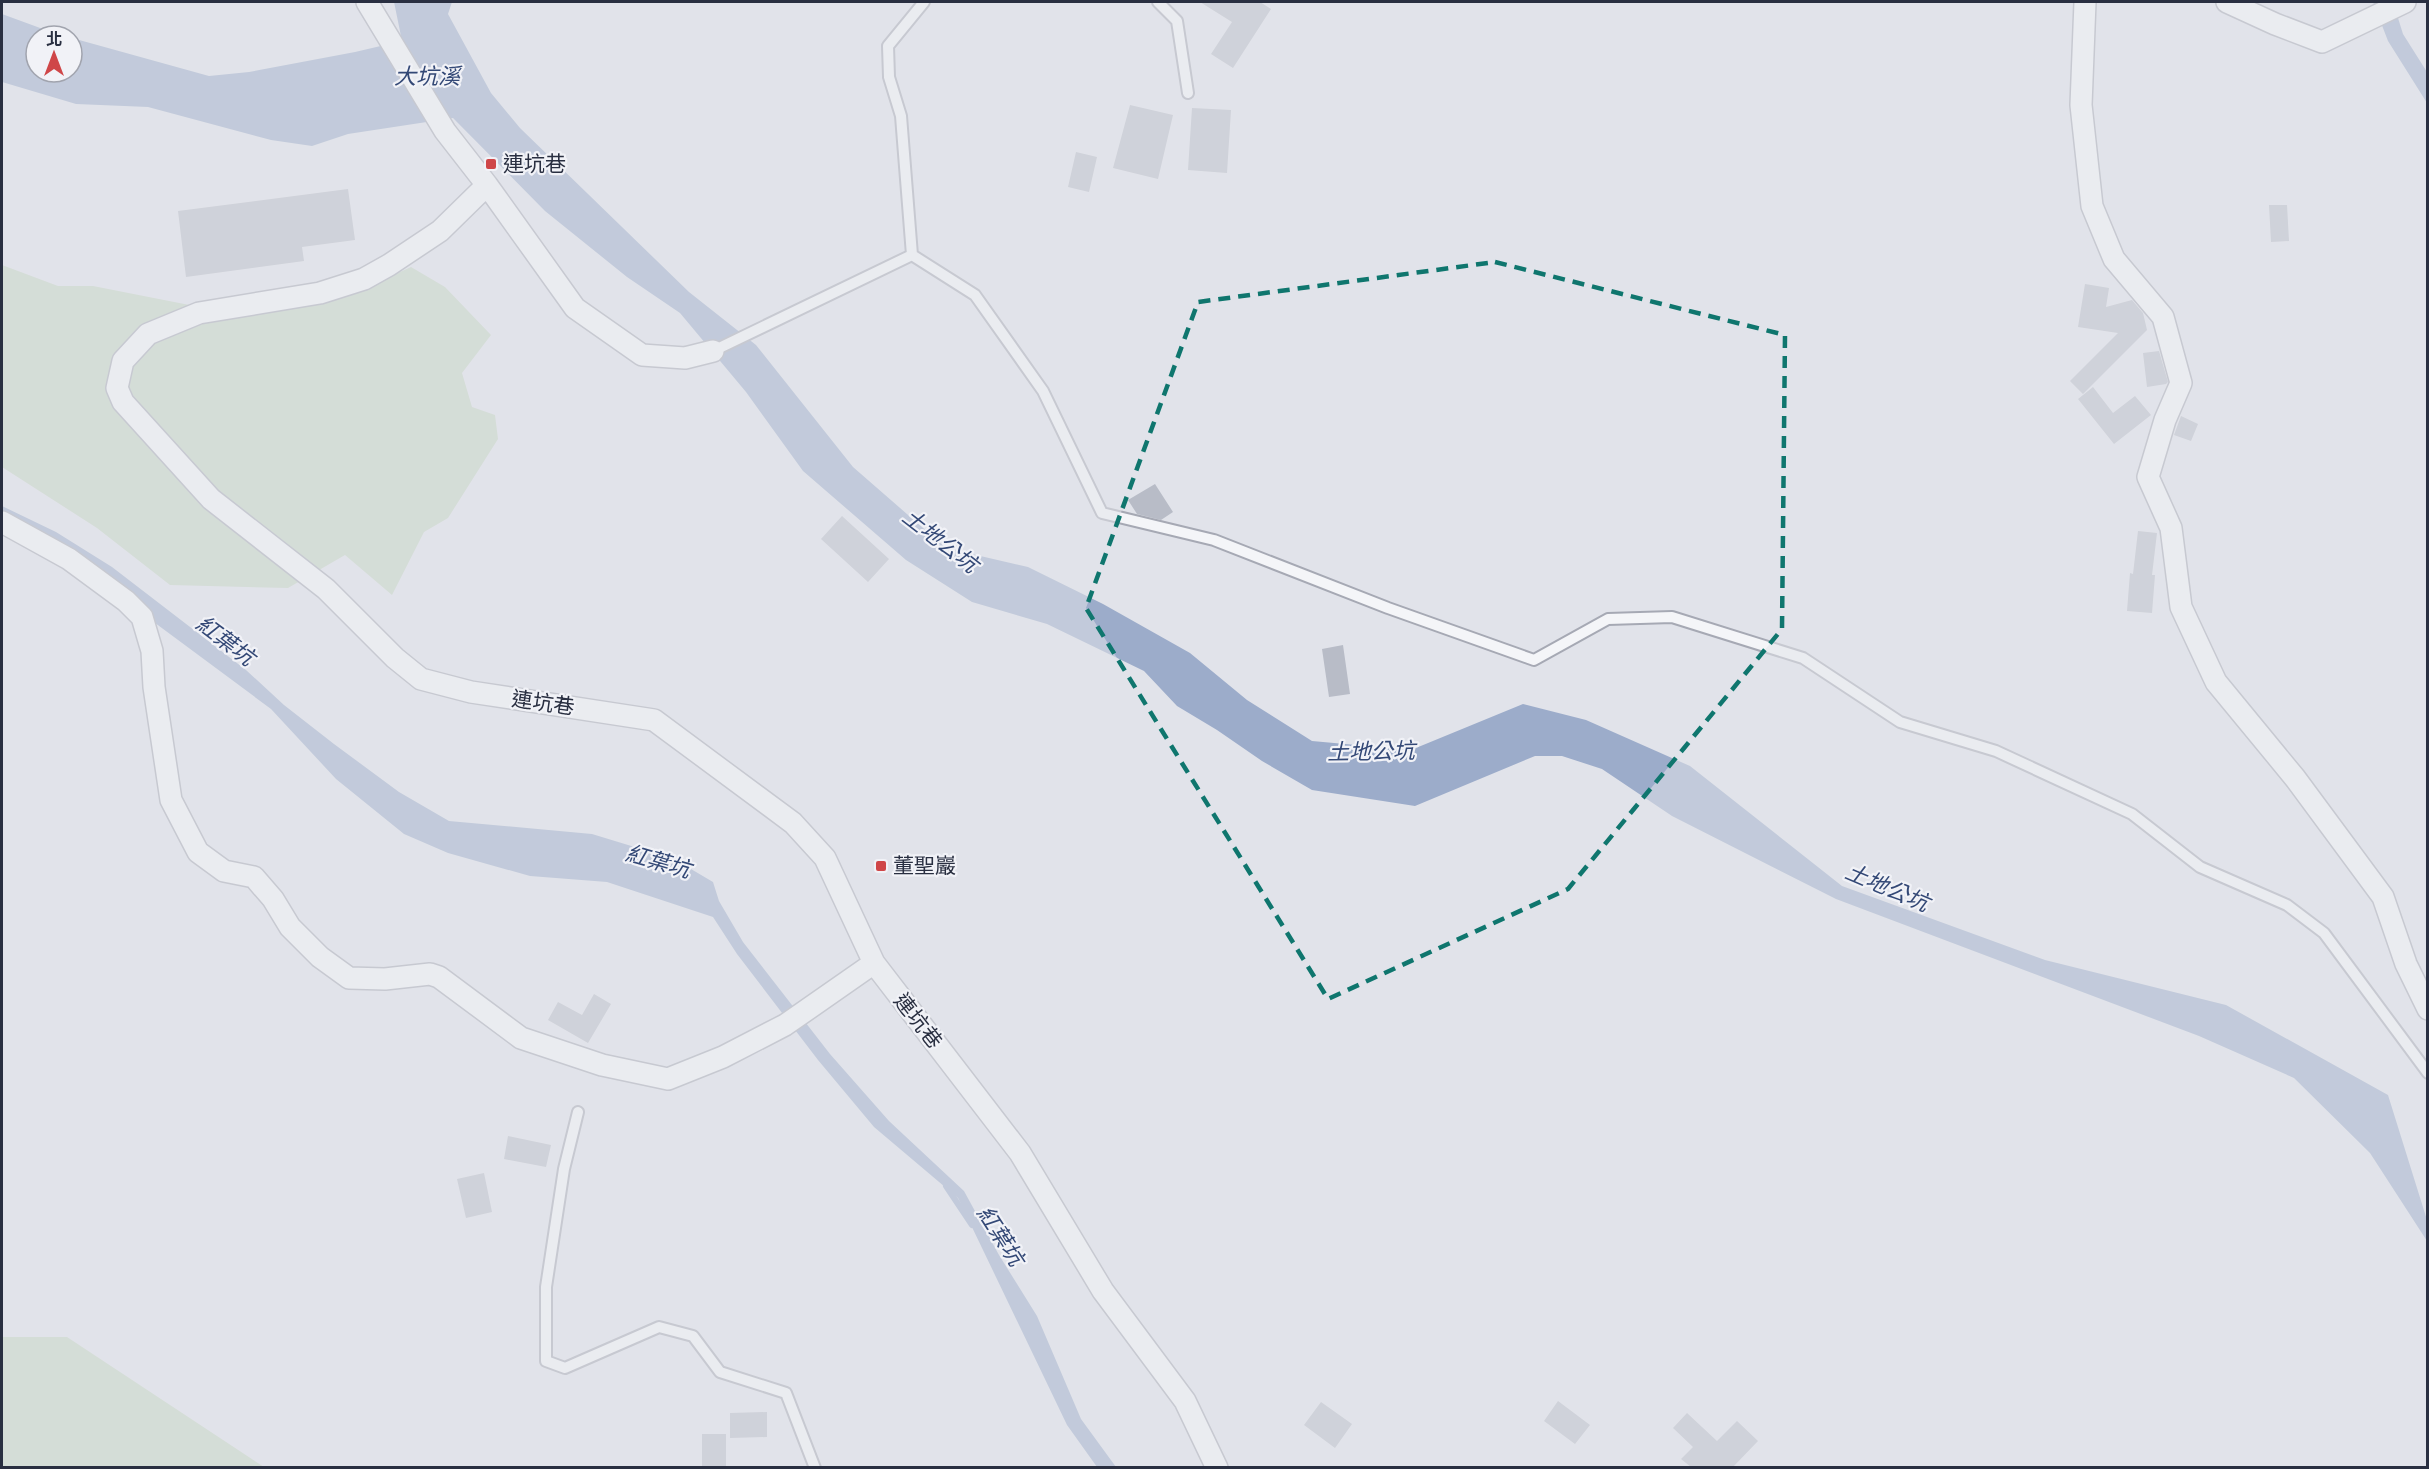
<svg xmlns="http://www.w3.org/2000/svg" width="2429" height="1469" viewBox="0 0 2429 1469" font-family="'Nunito Sans','Noto Sans TC',sans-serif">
  <rect width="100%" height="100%" fill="#e1e3ea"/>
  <!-- green -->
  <path fill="#c4d4c2" d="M2,265L58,286H93L235,314L369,286L411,267L445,287L491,335L462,373L472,407L495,415L498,439L448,518L424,532L392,595L345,555L288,588L170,585L97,528L2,467Z
    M2,1337H67L264,1467H2Z"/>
  <!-- water -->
  <path fill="#9cacca" d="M394,2H452L448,14L491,93L520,128L689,292L756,345L853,467L946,548L1028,567L1103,604L1190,653L1247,700L1312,741L1411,750L1523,704L1586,720L1690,766L1842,886L2045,960L2226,1005L2388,1095L2427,1220V1241L2370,1153L2294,1078L2199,1036L1836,899L1672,816L1602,769L1562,756H1535L1415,806L1312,790L1262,761L1217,730L1177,706L1144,671L1047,624L972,602L906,560L803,471L746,392L680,313L627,277L545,211L453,118L348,134L312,146L271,140L148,107L76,104L2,82V14L62,36H36V72H72V38L209,76L249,72L355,52L402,41Z
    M2373,2H2393L2403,34L2427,72V103L2388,41Z
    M2,506L56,532L112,567L246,670L284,705L334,744L399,792L449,821L592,834L674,859L713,882L719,901L743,942L830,1054L889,1121L964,1191L999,1255L1037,1316L1081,1419L1116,1467H1097L1067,1425L958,1198L874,1127L818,1060L737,954L713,917L607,882L530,876L448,853L404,834L336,779L271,709L147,617L2,524Z"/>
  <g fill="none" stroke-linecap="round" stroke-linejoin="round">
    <!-- stream -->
    <path stroke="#9cacca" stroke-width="6" d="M946,1186L972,1225"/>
  </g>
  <!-- building -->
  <path fill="#b8bcc7" d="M1200,2H1260L1271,9L1233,68L1211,54L1232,22Z
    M1130,105L1173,115L1158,179L1113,168Z
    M1192,108L1231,110L1227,173L1188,170Z
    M1076,152L1097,157L1089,192L1068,187Z
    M348,189L355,240L302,247L304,261L186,277L178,211Z
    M2269,205H2287L2289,241L2271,242Z
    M2085,284L2109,288L2106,307L2132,300L2143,313L2147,330L2083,394L2070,381L2118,333L2078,327Z
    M2159,351L2168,382L2166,384L2147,387L2143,353Z
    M2093,387L2113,413L2135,396L2151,415L2114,444L2078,399Z
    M2181,416L2198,424L2191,441L2174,435Z
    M1155,484L1173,512L1161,520L1137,514L1128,500Z
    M842,516L889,559L868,582L821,539Z
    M2138,531L2157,533L2152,575H2155L2152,613L2127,611L2130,573L2133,574Z
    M1343,645L1350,694L1329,697L1322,649Z
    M594,994L611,1004L588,1043L548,1020L558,1002L582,1015Z
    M508,1136L551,1145L546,1167L504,1159Z
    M484,1173L492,1212L466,1218L457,1179Z
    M1558,1401L1590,1425L1575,1444L1544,1421Z
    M1321,1402L1352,1424L1335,1448L1304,1425Z
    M767,1412V1437L730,1438V1413Z
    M1687,1413L1717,1441L1737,1421L1758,1441L1733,1467H1691L1681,1459L1693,1447L1673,1428Z
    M702,1434H726V1467H702Z"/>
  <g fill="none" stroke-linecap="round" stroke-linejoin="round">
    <!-- lane casing -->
    <g stroke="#a6a9b4" stroke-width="14">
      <path id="lane" d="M1158,2L1177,21L1188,93
        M912,255L975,295L1043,391L1102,513L1214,540L1388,608L1534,660L1608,619L1672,617L1803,658L1900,722L1996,751L2132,814L2200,867L2287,905L2324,933L2428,1073
        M713,351L912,255L901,116L889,77L888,46L924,2
        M578,1112L564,1169L546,1287V1361L565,1368L659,1327L693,1336L720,1372L786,1393L815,1468"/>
    </g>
    <!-- street casing -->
    <g stroke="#a6a9b4" stroke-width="24">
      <path id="street" d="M367,2L445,131L487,185L440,231L389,265L364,279L320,293L199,313L148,334L123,361L117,388L123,402L211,499L326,589L395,658L421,679L471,692L654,720L793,823L825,858L874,963L1020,1153L1103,1291L1185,1401L1217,1468
        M2085,2L2081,105L2092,206L2114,259L2163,317L2181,383L2165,420L2148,477L2171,528L2181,607L2216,682L2295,778L2383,897L2406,964L2428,1009
        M2227,2L2275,24L2322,42L2405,2
        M487,185L575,308L642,355L685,358L713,351
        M2,522L69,559L126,601L142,617L152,651L154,687L171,800L198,852L224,871L254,877L273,899L290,927L320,957L349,978L385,979L430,974L439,977L521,1038L602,1065L668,1079L723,1057L785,1025L874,963"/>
    </g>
    <!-- lane -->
    <use href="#lane" stroke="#f4f5f8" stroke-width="10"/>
    <!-- street -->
    <use href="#street" stroke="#f4f5f8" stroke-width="21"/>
  </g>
  <!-- marked area -->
  <path d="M0 0H2429V1469H0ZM1495,262L1785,335L1782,629L1568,889L1328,999L1086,608L1198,302Z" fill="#e1e3ea" fill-opacity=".55" fill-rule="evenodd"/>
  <path fill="none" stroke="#0f766e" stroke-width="4.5" stroke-dasharray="12 8" stroke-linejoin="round" d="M1495,262L1785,335L1782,629L1568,889L1328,999L1086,608L1198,302Z"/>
  <!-- markers -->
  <g fill="#cf4648" stroke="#f1f2f7" stroke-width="2">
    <rect x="485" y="158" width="12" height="12" rx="3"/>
    <rect x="875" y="860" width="12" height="12" rx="3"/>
  </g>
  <g text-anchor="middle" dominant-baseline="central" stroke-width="4.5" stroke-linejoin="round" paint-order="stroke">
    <!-- poi labels -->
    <g font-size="21" fill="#292f41" stroke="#f1f2f7" text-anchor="start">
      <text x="503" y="164">連坑巷</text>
      <text x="893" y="866">董聖巖</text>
    </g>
    <!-- street labels -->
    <g font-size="21" fill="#292f41" stroke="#f1f2f7">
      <text transform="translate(543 703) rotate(8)">連坑巷</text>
      <text transform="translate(918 1021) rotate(52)">連坑巷</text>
    </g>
    <!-- water labels -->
    <g font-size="22" font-style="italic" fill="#334876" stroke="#f1f2f7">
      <text x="427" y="77">大坑溪</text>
      <text transform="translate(940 541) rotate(38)">土地公坑</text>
      <text transform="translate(225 641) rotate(37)">紅葉坑</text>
      <text transform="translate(1371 752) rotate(-1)">土地公坑</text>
      <text transform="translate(658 862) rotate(16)">紅葉坑</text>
      <text transform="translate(1887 888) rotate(23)">土地公坑</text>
      <text transform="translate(1000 1236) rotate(57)">紅葉坑</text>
    </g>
  </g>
  <!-- border -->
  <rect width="2429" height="1469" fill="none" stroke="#292f41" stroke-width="6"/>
  <!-- north arrow -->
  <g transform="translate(54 54)"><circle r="28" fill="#f1f2f7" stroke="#a1a4ae" stroke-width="1.5"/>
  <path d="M0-4.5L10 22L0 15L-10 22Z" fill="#cf4648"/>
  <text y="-9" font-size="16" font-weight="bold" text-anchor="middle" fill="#292f41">北</text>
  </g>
</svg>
